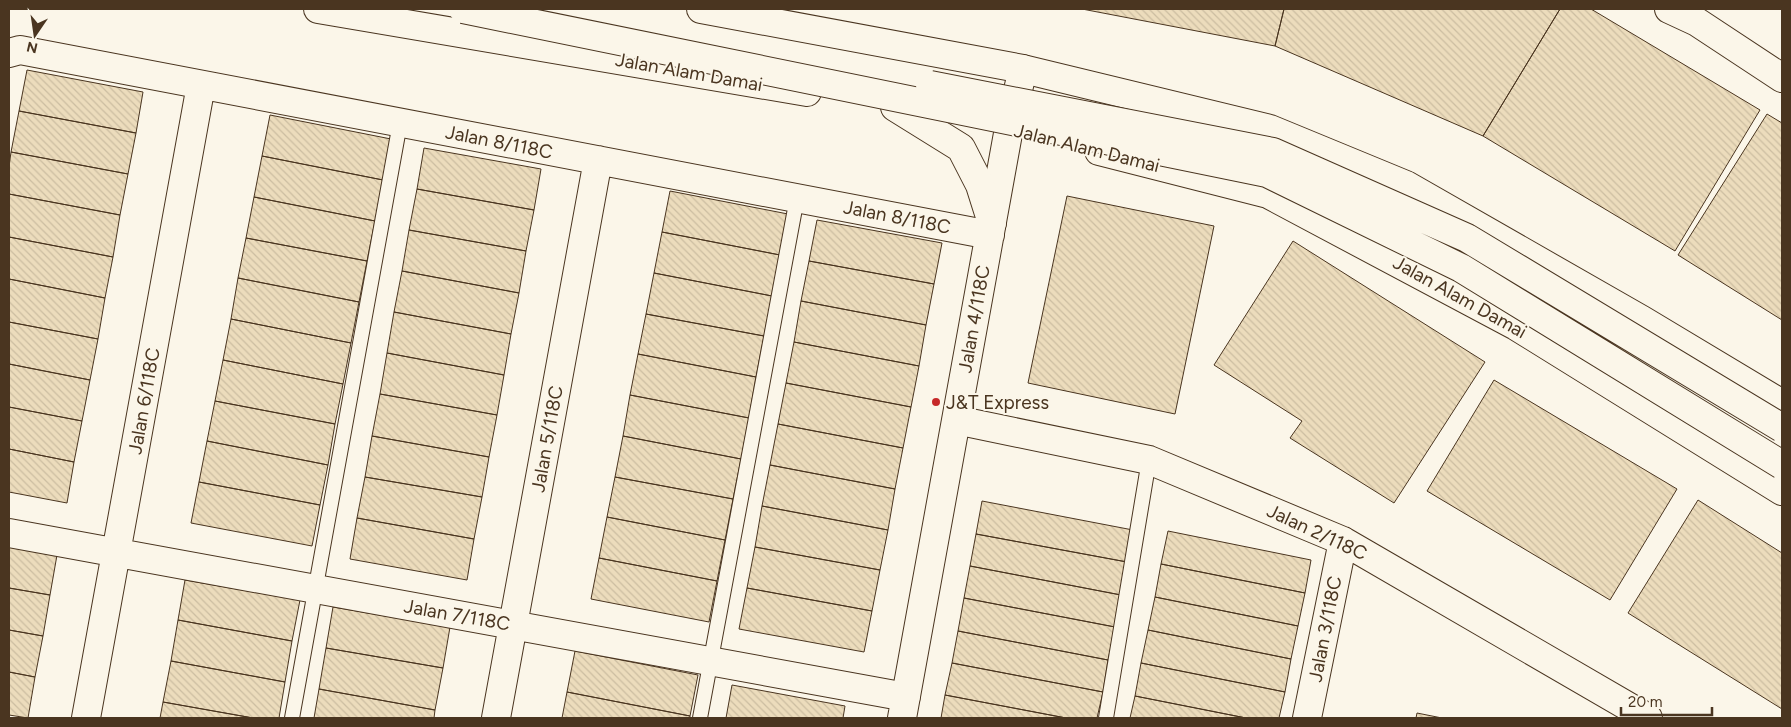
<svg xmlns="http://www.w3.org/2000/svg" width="1791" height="727" viewBox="0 0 1791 727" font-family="Figtree,sans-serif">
  <defs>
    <pattern id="building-back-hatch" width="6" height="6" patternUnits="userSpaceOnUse" patternTransform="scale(1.25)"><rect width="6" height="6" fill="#ecdcbc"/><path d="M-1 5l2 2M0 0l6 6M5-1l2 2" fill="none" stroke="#ccbda1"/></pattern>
  </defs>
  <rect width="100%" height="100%" fill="#fbf6e9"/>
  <!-- building -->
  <path fill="url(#building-back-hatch)" stroke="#4a3520" d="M1082,9H1284L1275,46Z
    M1284,9H1560L1483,136L1275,46Z
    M1560,9H1591L1760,110L1675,251L1483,136Z
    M27,70L143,92L136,133L19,111Z
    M19,111L136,133L128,174L11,152Z
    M1767,114L1782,123V320L1678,255Z
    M270,115L391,139L383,180L262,156Z
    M424,148L541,169L534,210L417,189Z
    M11,152L128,174L120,215L9,194V167Z
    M262,156L383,180L375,221L254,197Z
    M417,189L534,210L526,251L409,230Z
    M670,191L788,214L780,255L662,232Z
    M9,194L120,215L113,257L9,237Z
    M1067,196L1214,226L1175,414L1028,383Z
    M254,197L375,221L367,261L246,238Z
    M817,220L942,243L934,284L809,261Z
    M409,230L526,251L519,293L402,271Z
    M662,232L780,255L772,296L654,273Z
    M9,237L113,257L105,298L9,279Z
    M246,238L367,261L359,302L238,278Z
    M1293,241L1485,362L1394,503L1290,438L1302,421L1214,365Z
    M809,261L934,284L926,325L801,301Z
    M402,271L519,293L511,334L394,312Z
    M654,273L772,296L764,336L646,314Z
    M238,278L359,302L351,343L231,319Z
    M9,279L105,298L98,339L9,322Z
    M801,301L926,325L919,366L794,342Z
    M394,312L511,334L504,375L387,353Z
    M646,314L764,336L756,377L638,354Z
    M231,319L351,343L343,384L223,360Z
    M9,322L98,339L90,380L9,364Z
    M794,342L919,366L911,407L786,383Z
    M387,353L504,375L497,415L380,394Z
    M638,354L756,377L749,418L630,395Z
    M223,360L343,384L335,424L215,401Z
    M9,364L90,380L82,421L9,407Z
    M1494,380L1677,489L1610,600L1427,491Z
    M786,383L911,407L903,448L778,424Z
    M380,394L497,415L489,457L372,436Z
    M630,395L749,418L741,459L623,436Z
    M215,401L335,424L328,465L207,441Z
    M9,407L82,421L74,462L9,449Z
    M778,424L903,448L895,489L770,465Z
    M372,436L489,457L482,497L365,477Z
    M623,436L741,459L733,499L615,477Z
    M207,441L328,465L320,505L199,482Z
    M9,449L74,462L67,503L9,492Z
    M770,465L895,489L888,530L762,506Z
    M365,477L482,497L474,539L357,518Z
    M615,477L733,499L725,540L607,517Z
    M199,482L320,505L312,546L191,523Z
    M1698,500L1782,553V709L1628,613Z
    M982,501L1133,530L1127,562L976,534Z
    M762,506L888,530L880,570L755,547Z
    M607,517L725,540L717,581L599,558Z
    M357,518L474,539L467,580L350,559Z
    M1168,531L1311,560L1305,593L1161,564Z
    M976,534L1127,562L1121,595L970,566Z
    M9,546L57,555L50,595L9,588Z
    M755,547L880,570L872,611L747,588Z
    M599,558L717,581L709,622L591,599Z
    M1161,564L1305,593L1298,626L1155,597Z
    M970,566L1121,595L1115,627L964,598Z
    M185,580L300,600L292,641L178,620Z
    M9,588L50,595L43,636L9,630Z
    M747,588L872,611L864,652L739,629Z
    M1155,597L1298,626L1291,659L1148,630Z
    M964,598L1115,627L1108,660L958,631Z
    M333,607L450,627L443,668L326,648Z
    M178,620L292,641L285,682L171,661Z
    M9,630L43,636L35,677L9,672Z
    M1148,630L1291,659L1285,692L1141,663Z
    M958,631L1108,660L1103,692L952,663Z
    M326,648L443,668L435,710L319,689Z
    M575,651L698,675L690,716L567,692Z
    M171,661L285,682L279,718H253L163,702Z
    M952,663L1103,692L1097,718H1066L945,695Z
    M1141,663L1285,692L1279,718H1246L1135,696Z
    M9,672L35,677L28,718L9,715Z
    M732,685L845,706L843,718H726Z
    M319,689L435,710L434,718H314Z
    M567,692L690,716V718H562Z
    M945,695L1066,718H941Z
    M1135,696L1246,718H1130Z
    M163,702L253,718H160Z
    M1417,713L1442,718H1416Z"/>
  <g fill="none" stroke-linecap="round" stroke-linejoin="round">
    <!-- service casing -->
    <g stroke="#4a3520" stroke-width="16">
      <path id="service" d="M292,718L400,123
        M700,718L797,198
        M1106,718L1149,460"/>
    </g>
    <!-- minor casing -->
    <g stroke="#4a3520" stroke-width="30">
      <path id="minor" d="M1669,9L1697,22L1782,78
        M9,53L20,50L990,235
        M956,420L1149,460L1343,541L1648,718
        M9,533L906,697
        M86,718L201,85
        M496,718L598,160
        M902,718L1009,128L1023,69
        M1307,718L1343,541"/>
    </g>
    <!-- secondary casing -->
    <g stroke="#4a3520" stroke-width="30">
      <path id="secondary" d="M318,9L807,92
        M701,9L1023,69L1270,129L1406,185L1642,320L1782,404
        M895,107L961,148L980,185L992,223
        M1099,151L1268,194L1516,326L1782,491"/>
    </g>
    <!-- service -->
    <use href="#service" stroke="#fbf6e9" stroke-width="14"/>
    <!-- minor -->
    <use href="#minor" stroke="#fbf6e9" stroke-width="28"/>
    <!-- secondary -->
    <use href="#secondary" stroke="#fbf6e9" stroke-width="28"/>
    <!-- motorway-bridge casing -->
    <g stroke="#4a3520" stroke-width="30" stroke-linecap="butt">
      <path id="motorway-bridge" d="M463,9L1267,173L1461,268L1782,465
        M930,85L1273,152L1467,238L1782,428"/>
    </g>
    <!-- motorway-bridge -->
    <use href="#motorway-bridge" stroke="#fbf6e9" stroke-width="28"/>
  </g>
  <!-- markers -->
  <circle fill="#c62828" stroke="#fbf6e9" stroke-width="2" cx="936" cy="402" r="5"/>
  <g text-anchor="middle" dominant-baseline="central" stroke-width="4" stroke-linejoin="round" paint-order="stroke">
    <!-- street labels -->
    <g font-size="19" fill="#4a3520" stroke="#fbf6e9">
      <text transform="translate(689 72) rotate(10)">Jalan Alam Damai</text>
      <text transform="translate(499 142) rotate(11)">Jalan 8/118C</text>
      <text transform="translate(1087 148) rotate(14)">Jalan Alam Damai</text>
      <text transform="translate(897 217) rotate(11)">Jalan 8/118C</text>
      <text transform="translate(1460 297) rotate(29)">Jalan Alam Damai</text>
      <text transform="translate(974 319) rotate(-80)">Jalan 4/118C</text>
      <text transform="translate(144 401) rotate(-80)">Jalan 6/118C</text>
      <text transform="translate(547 439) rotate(-80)">Jalan 5/118C</text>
      <text transform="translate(1317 532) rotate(25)">Jalan 2/118C</text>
      <text transform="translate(457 615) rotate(10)">Jalan 7/118C</text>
      <text transform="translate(1325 629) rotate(-79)">Jalan 3/118C</text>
    </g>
    <!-- poi labels -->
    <g font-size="19" fill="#4a3520" stroke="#fbf6e9" text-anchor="start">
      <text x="946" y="402">J&amp;T Express</text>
    </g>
  </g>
  <!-- border -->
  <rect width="1791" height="727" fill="none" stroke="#4a3520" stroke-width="20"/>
  <!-- north arrow -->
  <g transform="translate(35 35) rotate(193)" stroke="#fbf6e9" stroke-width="4" paint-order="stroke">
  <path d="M0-4L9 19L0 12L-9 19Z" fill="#4a3520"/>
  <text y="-8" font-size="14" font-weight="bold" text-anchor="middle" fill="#4a3520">N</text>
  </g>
  <!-- scale -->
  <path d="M1621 707v8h91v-8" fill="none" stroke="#4a3520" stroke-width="2.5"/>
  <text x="1628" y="707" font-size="15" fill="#4a3520" stroke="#fbf6e9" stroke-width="4" paint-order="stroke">20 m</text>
</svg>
